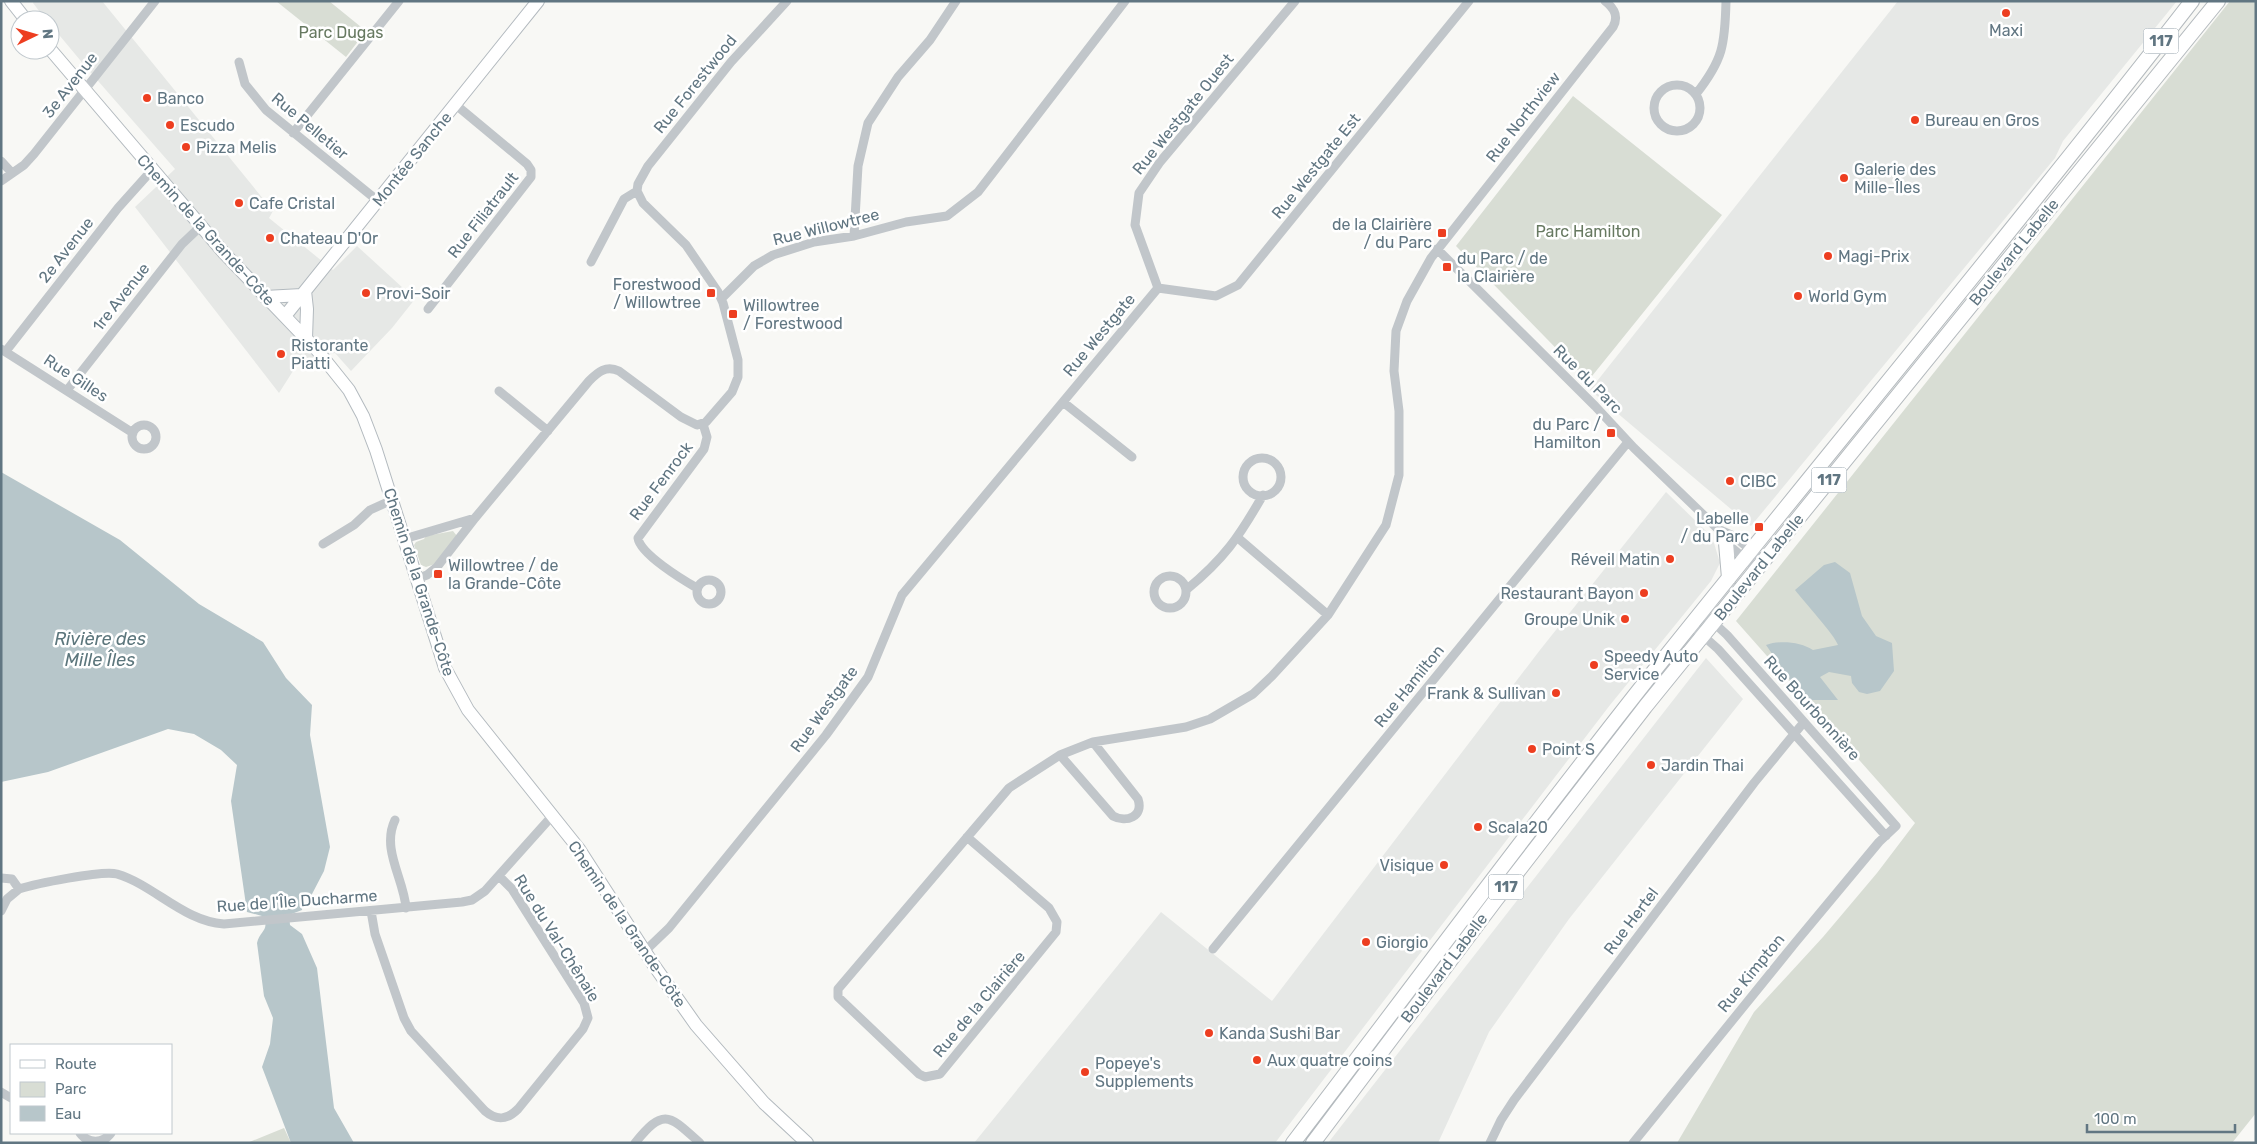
<svg xmlns="http://www.w3.org/2000/svg" width="2257" height="1144" viewBox="0 0 2257 1144" font-family="Rubik,sans-serif">
  <rect width="100%" height="100%" fill="#f8f8f5"/>
  <!-- built -->
  <path fill="#e6e8e6" d="M34,1H102L273,211L269,218L333,270L357,246L415,299L392,328L351,371L335,353L300,360L279,393L135,207L175,169L85,66L50,24V20H46L33,3Z
    M1898,1H2177L2063,141L2055,158L1751,526L1590,390Z
    M1666,492L1706,531L1714,543L1720,563L1711,581L1610,705L1275,1143H974L1161,912L1272,1001L1540,650Z
    M1706,658L1743,699L1569,919L1489,1032L1438,1143H1328Z"/>
  <!-- green -->
  <path fill="#d8ddd4" d="M276,1H329L366,31L346,57Z
    M2230,1H2256V1113L2232,1143H1677L1754,1012L1823,937L1877,873L1915,823L1736,621Z
    M1573,96L1722,215L1588,381L1456,246Z
    M453,531L457,536L435,564L426,567L421,565L414,545L416,542L424,539L426,536Z
    M284,1128L291,1143H247Z"/>
  <!-- water -->
  <path fill="#b7c6ca" d="M1,472L120,540L199,604L263,642L286,678L312,705L310,735L330,847L324,871L311,896L303,899L302,910L289,915L290,925L302,934L317,968L334,1108L354,1143H291L262,1067L270,1044L273,1018L264,996L257,943C260,930 271,930 262,916L247,912L231,801L237,765L221,750L194,734L168,729L48,772L1,782Z
    M1835,562L1850,573L1862,616L1876,636L1892,643L1894,671L1880,691L1867,694L1859,692L1852,683L1851,676L1829,672L1820,677L1838,700H1804L1766,645C1780,640 1801,642 1813,650L1838,645C1834,634 1804,602 1795,590L1824,565Z"/>
  <g fill="none" stroke-linecap="round" stroke-linejoin="round">
    <!-- secondary casing -->
    <g stroke="#b3babf" stroke-width="14">
      <path id="secondary" d="M11,1L26,20
        M50,49L224,253L317,350L349,390L363,416L376,450L445,668L468,710L579,849L653,964L696,1025L764,1103L807,1143
        M305,291L307,309L306,338
        M265,297L302,295
        M285,316L538,1"/>
    </g>
    <!-- primary casing -->
    <g stroke="#b4babe" stroke-width="16">
      <path id="primary" d="M1726,543L1729,578
        M1293,1143C1416,982 1536,819 1662,661C1838,441 2019,224 2192,1
        M1313,1143L1495,901L1645,707L2218,1"/>
    </g>
    <!-- street -->
    <path stroke="#c1c6ca" stroke-width="9" d="M239,62L245,84L266,110L378,201
      M1654 108a23 23 0 1 1 46 0a23 23 0 1 1-46 0Z
      M1696,94C1723,60 1725,45 1726,1
      M293,133L399,1
      M1,161L12,173
      M1,181L24,165L34,154L155,1
      M854,236L858,166L868,123L898,77L930,40L956,1
      M1437,249L1595,406L1634,448L1718,529L1726,543L1757,569
      M591,262L624,199L637,191
      M1158,288L1216,296L1238,285L1469,1
      M1158,288L1135,225L1139,193L1160,162L1295,1
      M722,298L754,266L773,255L814,242L854,236L906,222L947,216L978,192L1125,1
      M428,309L531,177V170L527,164L456,105
      M1,349L133,433
      M6,351L118,208L152,170
      M68,389L182,244L201,226
      M499,391L548,431
      M1063,402L1132,457
      M132 437a12 12 0 1 1 24 0a12 12 0 1 1-24 0Z
      M1243 477a19 19 0 1 1 38 0a19 19 0 1 1-38 0Z
      M1718,529L1734,536L1764,561
      M1238,538L1328,615
      M404,539L475,518
      M323,544L354,525L370,510L392,500
      M1154 592a16 16 0 1 1 32 0a16 16 0 1 1-32 0Z
      M416,579L427,575L437,567L475,518L589,381C598,372 606,365 619,371L681,417L697,425L706,422L732,392L738,377V360L723,303L718,292L686,245L643,203L637,191L638,184L648,166L731,62L787,1
      M697 592a12 12 0 1 1 24 0a12 12 0 1 1-24 0Z
      M697,588C683,580 640,554 638,538L704,449L707,437L703,424
      M1186,590C1224,559 1239,537 1263,495
      M1691,625L1718,649L1886,836
      M1060,755L1113,816C1126,823 1144,817 1138,799L1093,742
      M395,820C381,849 404,879 406,908
      M967,837L1049,908L1057,922L1056,932L940,1074L925,1077L919,1074L838,997V989L1009,788L1060,755L1093,742L1186,727L1210,719L1253,694L1272,676L1328,615L1386,525L1399,475V411L1394,371L1396,331L1407,301L1431,258L1613,27C1619,16 1614,8 1605,1
      M1,878L12,879L19,889
      M1,911L7,899L19,889C35,884 102,870 117,874C154,885 183,921 224,924L462,902L472,900L485,891L553,815
      M371,911L375,934L404,1018L411,1031L485,1111C497,1121 507,1120 518,1109L583,1029L588,1018L584,1003L512,889L499,876
      M1213,949L1628,442
      M645,951L669,928L826,735L868,677L902,595L1158,288
      M1,1092L11,1098
      M80,1133C88,1144 103,1144 111,1133
      M635,1143C664,1107 669,1115 700,1143
      M1490,1143L1501,1120L1514,1100L1754,783L1804,722
      M1633,1143L1795,943L1879,842L1896,826L1727,635L1702,612"/>
    <!-- secondary -->
    <use href="#secondary" stroke="#fff" stroke-width="12"/>
    <!-- primary -->
    <use href="#primary" stroke="#fff" stroke-width="14"/>
  </g>
  <!-- markers -->
  <g fill="#ed3e20" stroke="#fff" stroke-width="2">
    <circle cx="2006" cy="13" r="5"/>
    <circle cx="147" cy="98" r="5"/>
    <circle cx="1915" cy="120" r="5"/>
    <circle cx="170" cy="125" r="5"/>
    <circle cx="186" cy="147" r="5"/>
    <circle cx="1844" cy="178" r="5"/>
    <circle cx="239" cy="203" r="5"/>
    <rect x="1437" y="228" width="10" height="10" rx="2.5"/>
    <circle cx="270" cy="238" r="5"/>
    <circle cx="1828" cy="256" r="5"/>
    <rect x="1442" y="262" width="10" height="10" rx="2.5"/>
    <circle cx="366" cy="293" r="5"/>
    <rect x="706" y="288" width="10" height="10" rx="2.5"/>
    <circle cx="1798" cy="296" r="5"/>
    <rect x="728" y="309" width="10" height="10" rx="2.5"/>
    <circle cx="281" cy="354" r="5"/>
    <rect x="1606" y="428" width="10" height="10" rx="2.5"/>
    <circle cx="1730" cy="481" r="5"/>
    <rect x="1754" y="522" width="10" height="10" rx="2.5"/>
    <circle cx="1670" cy="559" r="5"/>
    <rect x="433" y="569" width="10" height="10" rx="2.5"/>
    <circle cx="1644" cy="593" r="5"/>
    <circle cx="1625" cy="619" r="5"/>
    <circle cx="1594" cy="665" r="5"/>
    <circle cx="1556" cy="693" r="5"/>
    <circle cx="1532" cy="749" r="5"/>
    <circle cx="1651" cy="765" r="5"/>
    <circle cx="1478" cy="827" r="5"/>
    <circle cx="1444" cy="865" r="5"/>
    <circle cx="1366" cy="942" r="5"/>
    <circle cx="1209" cy="1033" r="5"/>
    <circle cx="1257" cy="1060" r="5"/>
    <circle cx="1085" cy="1072" r="5"/>
  </g>
  <g text-anchor="middle" dominant-baseline="central" stroke-width="5" stroke-linejoin="round" paint-order="stroke">
    <!-- shield labels -->
    <g fill="#fff" stroke="#909fa8" stroke-width="1">
      <rect x="2143.5" y="28.5" width="35" height="25" rx="4"/>
      <rect x="1811.5" y="467.5" width="35" height="25" rx="4"/>
      <rect x="1488.5" y="874.5" width="35" height="25" rx="4"/>
    </g>
    <g font-size="15" font-weight="bold" fill="#617682">
      <text x="2161" y="41">117</text>
      <text x="1829" y="480">117</text>
      <text x="1506" y="887">117</text>
    </g>
    <!-- poi labels -->
    <g font-size="16" fill="#617682" stroke="#fff" text-anchor="start">
      <text x="2006" y="30" text-anchor="middle">Maxi</text>
      <text x="157" y="98">Banco</text>
      <text x="1925" y="120">Bureau en Gros</text>
      <text x="180" y="125">Escudo</text>
      <text x="196" y="147">Pizza Melis</text>
      <text x="1854" y="169">Galerie des<tspan x="1854" dy="18">Mille-Îles</tspan></text>
      <text x="249" y="203">Cafe Cristal</text>
      <text x="1432" y="224" text-anchor="end">de la Clairière<tspan x="1432" dy="18">/ du Parc</tspan></text>
      <text x="280" y="238">Chateau D'Or</text>
      <text x="1838" y="256">Magi-Prix</text>
      <text x="1457" y="258">du Parc / de<tspan x="1457" dy="18">la Clairière</tspan></text>
      <text x="701" y="284" text-anchor="end">Forestwood<tspan x="701" dy="18">/ Willowtree</tspan></text>
      <text x="376" y="293">Provi-Soir</text>
      <text x="1808" y="296">World Gym</text>
      <text x="743" y="305">Willowtree<tspan x="743" dy="18">/ Forestwood</tspan></text>
      <text x="291" y="345">Ristorante<tspan x="291" dy="18">Piatti</tspan></text>
      <text x="1601" y="424" text-anchor="end">du Parc /<tspan x="1601" dy="18">Hamilton</tspan></text>
      <text x="1740" y="481">CIBC</text>
      <text x="1749" y="518" text-anchor="end">Labelle<tspan x="1749" dy="18">/ du Parc</tspan></text>
      <text x="1660" y="559" text-anchor="end">Réveil Matin</text>
      <text x="448" y="565">Willowtree / de<tspan x="448" dy="18">la Grande-Côte</tspan></text>
      <text x="1634" y="593" text-anchor="end">Restaurant Bayon</text>
      <text x="1615" y="619" text-anchor="end">Groupe Unik</text>
      <text x="1604" y="656">Speedy Auto<tspan x="1604" dy="18">Service</tspan></text>
      <text x="1546" y="693" text-anchor="end">Frank &amp; Sullivan</text>
      <text x="1542" y="749">Point S</text>
      <text x="1661" y="765">Jardin Thai</text>
      <text x="1488" y="827">Scala20</text>
      <text x="1434" y="865" text-anchor="end">Visique</text>
      <text x="1376" y="942">Giorgio</text>
      <text x="1219" y="1033">Kanda Sushi Bar</text>
      <text x="1267" y="1060">Aux quatre coins</text>
      <text x="1095" y="1063">Popeye's<tspan x="1095" dy="18">Supplements</tspan></text>
    </g>
    <!-- park labels -->
    <g font-size="16" fill="#677961" stroke="#fff">
      <text x="341" y="32">Parc Dugas</text>
      <text x="1588" y="231">Parc Hamilton</text>
    </g>
    <!-- street labels -->
    <g font-size="16" fill="#617682" stroke="#fff">
      <text transform="translate(695 84) rotate(-51)">Rue Forestwood</text>
      <text transform="translate(70 85) rotate(-52)">3e Avenue</text>
      <text transform="translate(1183 114) rotate(-51)">Rue Westgate Ouest</text>
      <text transform="translate(1523 117) rotate(-52)">Rue Northview</text>
      <text transform="translate(310 126) rotate(40)">Rue Pelletier</text>
      <text transform="translate(412 159) rotate(-51)">Montée Sanche</text>
      <text transform="translate(1316 166) rotate(-51)">Rue Westgate Est</text>
      <text transform="translate(483 215) rotate(-52)">Rue Filiatrault</text>
      <text transform="translate(826 227) rotate(-14)">Rue Willowtree</text>
      <text transform="translate(206 230) rotate(48)">Chemin de la Grande-Côte</text>
      <text transform="translate(66 250) rotate(-52)">2e Avenue</text>
      <text transform="translate(2014 252) rotate(-51)">Boulevard Labelle</text>
      <text transform="translate(121 297) rotate(-52)">1re Avenue</text>
      <text transform="translate(1099 335) rotate(-50)">Rue Westgate</text>
      <text transform="translate(76 378) rotate(33)">Rue Gilles</text>
      <text transform="translate(1588 379) rotate(45)">Rue du Parc</text>
      <text transform="translate(661 481) rotate(-53)">Rue Fenrock</text>
      <text transform="translate(1759 567) rotate(-51)">Boulevard Labelle</text>
      <text transform="translate(419 582) rotate(72)">Chemin de la Grande-Côte</text>
      <text transform="translate(1409 686) rotate(-51)">Rue Hamilton</text>
      <text transform="translate(1812 708) rotate(48)">Rue Bourbonnière</text>
      <text transform="translate(824 709) rotate(-54)">Rue Westgate</text>
      <text transform="translate(297 901) rotate(-4)">Rue de l'Île Ducharme</text>
      <text transform="translate(1631 921) rotate(-53)">Rue Hertel</text>
      <text transform="translate(627 924) rotate(56)">Chemin de la Grande-Côte</text>
      <text transform="translate(557 938) rotate(58)">Rue du Val-Chênaie</text>
      <text transform="translate(1444 968) rotate(-53)">Boulevard Labelle</text>
      <text transform="translate(1751 973) rotate(-51)">Rue Kimpton</text>
      <text transform="translate(979 1004) rotate(-50)">Rue de la Clairière</text>
    </g>
    <!-- water labels -->
    <g font-size="18" font-style="italic" fill="#5c767c" stroke="#fff">
      <text x="100" y="639">Rivière des<tspan x="100" dy="21">Mille Îles</tspan></text>
    </g>
  </g>
  <!-- border -->
  <rect width="2257" height="1144" fill="none" stroke="#617682" stroke-width="5"/>
  <!-- legend -->
  <rect x="10" y="1044" width="162" height="90" fill="#ffffff" stroke="#c0c8cd"/>
  <rect x="20" y="1060" width="25" height="8" fill="#ffffff" stroke="#c0c8cd"/>
  <text x="55" y="1069" font-size="15" fill="#617682">Route</text>
  <rect x="20" y="1082" width="25" height="15" fill="#d8ddd4" stroke="#c0c8cd"/>
  <text x="55" y="1094" font-size="15" fill="#617682">Parc</text>
  <rect x="20" y="1106" width="25" height="15" fill="#b7c6ca" stroke="#c0c8cd"/>
  <text x="55" y="1119" font-size="15" fill="#617682">Eau</text>
  <!-- north arrow -->
  <g transform="translate(35 35) rotate(85)"><circle r="24" fill="#ffffff" stroke="#c0c8cd"/>
  <path d="M0-4L9 19L0 12L-9 19Z" fill="#ed3e20"/>
  <text y="-8" font-size="14" font-weight="bold" text-anchor="middle" fill="#617682">N</text>
  </g>
  <!-- scale -->
  <path d="M2087 1124v8h148v-8" fill="none" stroke="#617682" stroke-width="2.5"/>
  <text x="2094" y="1124" font-size="15" fill="#617682" stroke="#ffffff" stroke-width="4" paint-order="stroke">100 m</text>
</svg>
